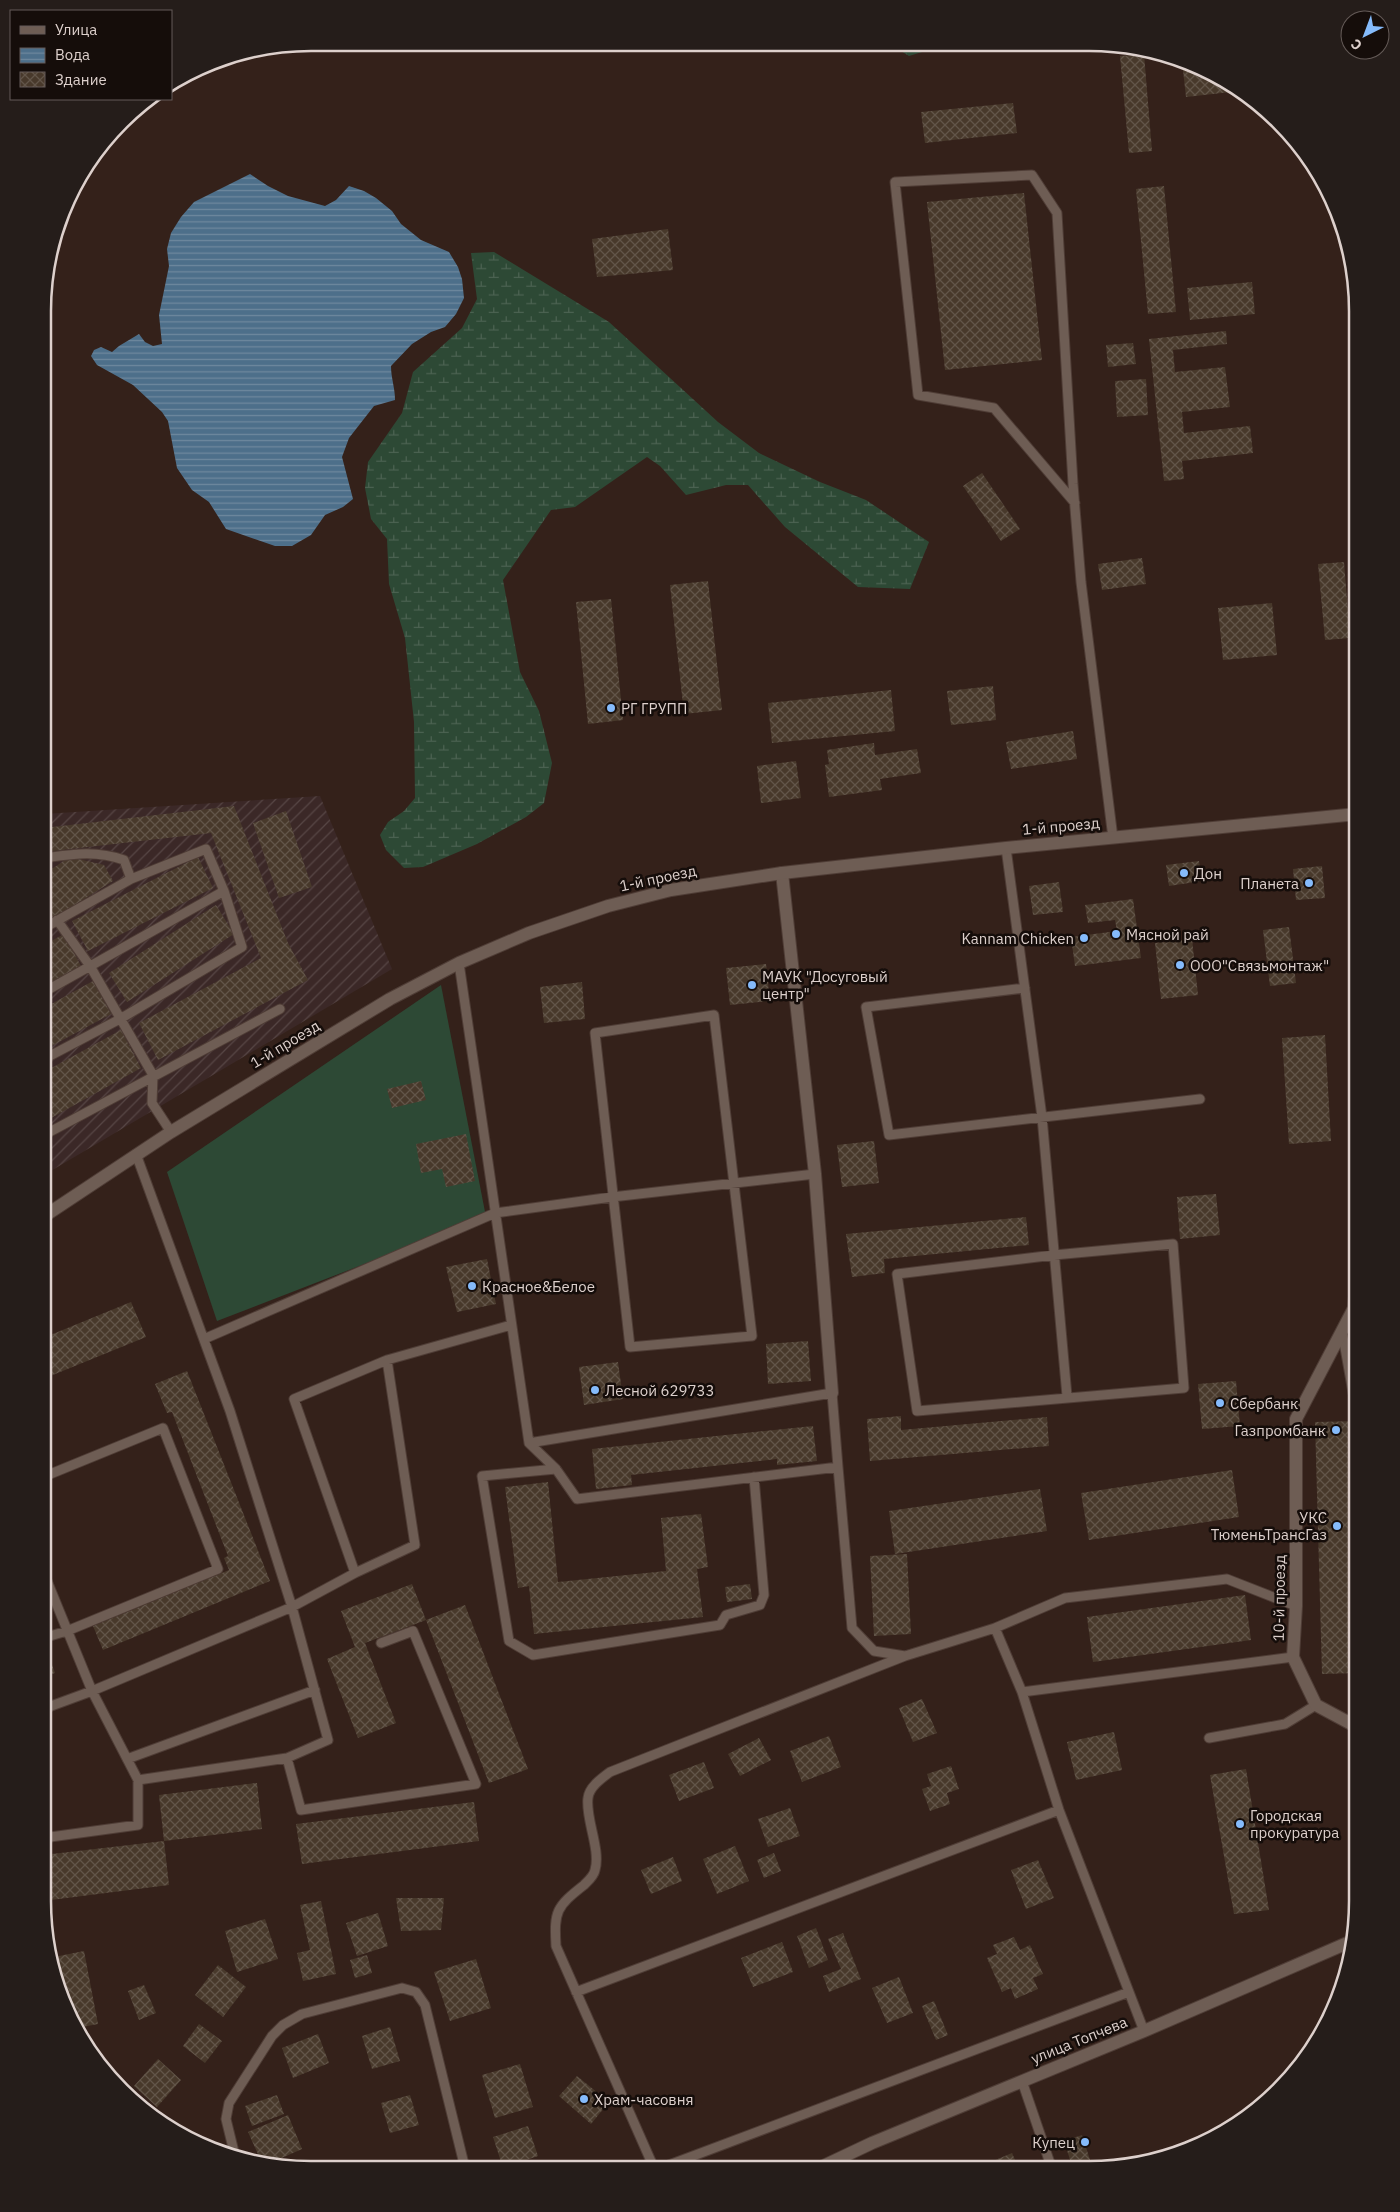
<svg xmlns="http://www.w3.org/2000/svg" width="1400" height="2212" viewBox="0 0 1400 2212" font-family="'IBM Plex Sans',sans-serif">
  <defs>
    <pattern id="industrial-furrows" width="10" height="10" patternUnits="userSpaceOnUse" patternTransform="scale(1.25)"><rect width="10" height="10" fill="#3b2827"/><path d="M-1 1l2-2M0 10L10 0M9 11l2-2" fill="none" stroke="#574645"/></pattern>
    <pattern id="wetland-marsh" width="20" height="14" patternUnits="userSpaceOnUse" patternTransform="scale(1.25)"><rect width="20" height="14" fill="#2d4935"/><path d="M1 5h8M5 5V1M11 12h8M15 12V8" fill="none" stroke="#4b6251"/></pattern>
    <pattern id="water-rules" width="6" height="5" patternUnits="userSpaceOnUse" patternTransform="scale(1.25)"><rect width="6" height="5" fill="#4d6f8a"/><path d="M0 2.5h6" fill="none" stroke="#6f899e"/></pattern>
    <pattern id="building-cross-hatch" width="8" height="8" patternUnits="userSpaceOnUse" patternTransform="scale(1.25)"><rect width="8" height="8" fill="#48392b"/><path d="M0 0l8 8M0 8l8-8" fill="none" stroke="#625549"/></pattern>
  </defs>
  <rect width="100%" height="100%" fill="#34211a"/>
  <!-- industrial -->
  <path fill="url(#industrial-furrows)" d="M320,796L392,969L44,1175V814Z"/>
  <!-- grass -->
  <path fill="#2d4935" d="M441,985L486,1217L217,1321L167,1172Z"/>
  <!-- wetland -->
  <path fill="url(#wetland-marsh)" d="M901,44H934L935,48L909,56L901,51Z
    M494,252L609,322L718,422L759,453L820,482L866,500L929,542L910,589L858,587L785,527L748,485H726L686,495L660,466L647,457L575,507L551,510L503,580L520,672L539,711L552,763L544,803L526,817L477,844L423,867L404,868L386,850L380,835L388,822L404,811L415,798L414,722L405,638L389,584L387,539L371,519L365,488L368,462L402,413L413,372L462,328L477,299L471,253Z"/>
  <!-- water -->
  <path fill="url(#water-rules)" d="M250,174L268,186L288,196L325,206L336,200L349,186L364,191L376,198L392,211L401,224L421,240L449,252L458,267L462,279L464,298L456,314L445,327L431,332L412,344L391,366C391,378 395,388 395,400L374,406L349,438L342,457L353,499L343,507L325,515L311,535L292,546H275L226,529L209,502L192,490L177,468L168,421L162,412L133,385L97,365L91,356L94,350L101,347L112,352L119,346L139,334L145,342L153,346L162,344L159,315L169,266L167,249L171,233L181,217L194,202Z"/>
  <!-- building -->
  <path fill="url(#building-cross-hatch)" d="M1144,54L1152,151L1129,153L1120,56Z
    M1182,61L1192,63L1240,91L1186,97Z
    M1013,103L1017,133L925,143L921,112Z
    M1164,186L1176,312L1148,314L1136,189Z
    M1024,193L1042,360L945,370L927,202Z
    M668,229L673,270L597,277L592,239Z
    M1252,282L1255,314L1190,320L1187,288Z
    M1226,331L1227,344L1173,350L1175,372L1225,367L1230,407L1182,412L1184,433L1250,426L1253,453L1182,461L1184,479L1164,481L1149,339Z
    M1133,343L1136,364L1108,367L1106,345Z
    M1146,379L1148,415L1117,417L1115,381Z
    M982,473L1020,529L1001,541L963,486Z
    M1142,558L1146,584L1102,590L1098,564Z
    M1344,562L1350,638L1325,640L1318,564Z
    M708,581L722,710L684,714L670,585Z
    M611,599L623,720L588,724L576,602Z
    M1272,603L1277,655L1223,660L1218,608Z
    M993,686L996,720L951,725L947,691Z
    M891,690L895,731L772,743L768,703Z
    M1073,731L1077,759L1011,769L1006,742Z
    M874,743L875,755L917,749L921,773L880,779L882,790L829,797L825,765L829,764L827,750Z
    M796,761L801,798L761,803L757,766Z
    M234,806L288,943L308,980L158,1060L139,1023L261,958L211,833L44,852V828Z
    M286,811L312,887L279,898L253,823Z
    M70,857L104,865L113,881L44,924V874Z
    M198,857L213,888L88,951L72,921Z
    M1199,861L1202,881L1169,886L1166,865Z
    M1322,866L1325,898L1296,900L1293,869Z
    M1059,882L1063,912L1033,915L1029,886Z
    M1133,899L1141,958L1075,966L1071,937L1117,931L1115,920L1088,923L1085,905Z
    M216,905L234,934L127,1002L109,973Z
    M1289,927L1296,983L1270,986L1263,930Z
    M64,934L81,966L44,986V945Z
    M1192,939L1198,995L1161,999L1155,943Z
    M766,964L770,1001L730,1005L726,968Z
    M93,981L111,1014L44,1050V1008Z
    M582,982L585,1019L544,1023L540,987Z
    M121,1030L141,1068L44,1122V1072Z
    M1325,1035L1331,1141L1289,1144L1282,1038Z
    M421,1081L426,1100L392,1108L387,1089Z
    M466,1134L475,1181L446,1187L442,1169L421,1173L416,1144Z
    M874,1141L879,1183L842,1187L837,1145Z
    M1216,1194L1220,1235L1180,1239L1177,1197Z
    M1026,1217L1029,1245L884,1259L885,1273L852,1277L846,1234Z
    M487,1259L496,1304L457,1312L446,1267Z
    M131,1302L146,1337L43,1379V1338Z
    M808,1341L811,1381L768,1384L766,1344Z
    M618,1362L623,1399L584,1405L579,1367Z
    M187,1371L270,1581L103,1650L93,1626L229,1570L224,1558L228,1556L172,1412L167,1413L155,1384Z
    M1236,1381L1240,1426L1202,1429L1198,1384Z
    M901,1416V1430L1047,1417L1049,1446L870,1461L867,1419Z
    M1357,1421V1673L1322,1674L1315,1422Z
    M813,1426L817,1461L777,1465V1459L631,1475L632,1485L596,1489L592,1449Z
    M1232,1470L1239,1517L1089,1540L1081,1493Z
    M548,1482L558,1582L666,1571L661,1518L701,1514L708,1567L697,1569L703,1617L534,1634L529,1586L518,1588L505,1487Z
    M1040,1489L1047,1531L895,1554L889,1511Z
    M907,1554L911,1634L874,1636L870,1556Z
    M412,1584L426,1620L465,1605L528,1769L489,1783L426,1620L365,1643L396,1723L358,1738L327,1659L355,1647L341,1611Z
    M750,1584L752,1599L727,1602L725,1587Z
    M1245,1595L1251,1640L1093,1662L1087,1617Z
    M43,1645H45L55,1673L43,1677Z
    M922,1699L937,1733L913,1742L899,1708Z
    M1114,1732L1122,1770L1076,1780L1067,1742Z
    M829,1736L841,1767L802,1782L790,1751Z
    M759,1738L771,1760L740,1776L728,1754Z
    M704,1762L714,1788L679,1801L669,1775Z
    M951,1766L959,1789L947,1793L950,1804L930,1811L922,1789L931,1786L927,1774Z
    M1246,1769L1269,1910L1234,1914L1210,1775Z
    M257,1783L262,1829L164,1841L169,1885L43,1901V1855L164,1841L159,1795Z
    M474,1802L479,1841L302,1864L296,1824Z
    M790,1808L800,1836L768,1847L758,1819Z
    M735,1846L749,1881L717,1894L703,1859Z
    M774,1853L781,1871L764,1878L757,1860Z
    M673,1857L682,1881L651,1894L641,1870Z
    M1038,1860L1054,1898L1026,1909L1011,1870Z
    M396,1898H444L441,1930L401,1931Z
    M321,1901L336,1974L303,1981L297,1953L310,1950L300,1905Z
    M378,1913L388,1946L357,1956L346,1923Z
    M265,1919L278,1959L237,1972L225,1931Z
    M816,1928L828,1960L809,1968L797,1936Z
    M843,1933L861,1979L829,1992L823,1976L841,1969L828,1939Z
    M1014,1937L1020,1950L1030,1945L1043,1974L1033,1978L1038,1989L1015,1999L1011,1988L1002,1992L987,1958L997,1954L993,1945Z
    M782,1942L793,1972L753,1987L741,1958Z
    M84,1951L98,2024L77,2028L63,2004L54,1957Z
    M367,1955L372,1973L355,1978L350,1960Z
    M476,1959L491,2008L450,2021L434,1972Z
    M218,1965L246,1987L223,2017L195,1995Z
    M899,1977L913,2013L887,2023L872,1988Z
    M144,1985L156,2013L139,2020L128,1991Z
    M934,2001L948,2035L936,2040L922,2006Z
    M199,2024L222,2041L205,2063L183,2046Z
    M390,2027L400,2061L372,2069L362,2036Z
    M318,2034L329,2063L293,2078L282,2048Z
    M92,2039L96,2061L84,2041Z
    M158,2059L181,2080L157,2107L134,2086Z
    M520,2064L533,2107L495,2118L482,2075Z
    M577,2076L609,2102L591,2124L559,2096Z
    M277,2095L284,2114L252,2126L245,2106Z
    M410,2095L419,2125L390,2133L381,2103Z
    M288,2115L302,2149L266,2165L262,2163L248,2132Z
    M528,2126L538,2156L503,2168L493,2137Z
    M1082,2135L1093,2169H1073L1064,2141Z
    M1012,2153L1019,2169H974Z"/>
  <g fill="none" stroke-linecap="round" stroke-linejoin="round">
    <!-- service casing -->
    <g stroke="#4f3d36" stroke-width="11">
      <path id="service" d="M1075,503L994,408L918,395L895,182L1032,175L1057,213L1073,484L1081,582L1113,838
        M1006,848L1042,1117L1067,1396
        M44,858C73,854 96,850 124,860L131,879
        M57,920L90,966L153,1075L152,1103L171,1132
        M459,963L529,1443L556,1469L577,1499L838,1467L852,1628L874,1651L905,1656L995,1628L1065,1598L1227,1579L1296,1606
        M1025,988L866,1007L889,1135L1200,1099
        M44,992L224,891
        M714,1015L752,1336L630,1347L595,1033Z
        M44,1059L120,1019L242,947L224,891L206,849L131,879L44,928
        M44,1135L280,1009
        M136,1154L230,1411L292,1607L328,1740L287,1758L138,1780
        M1173,1244L1184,1388L917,1411L897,1274L1054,1255Z
        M1342,1331L1354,1398L1357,1403
        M204,1339L495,1213L612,1197L815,1174
        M529,1443L832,1393L838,1467
        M556,1469L482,1476L509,1641L533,1655L720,1625L726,1615L760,1605L764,1595L754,1477
        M355,1573L294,1399L387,1360L511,1325
        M995,1628L1022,1692L1059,1810L1144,2031
        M43,1638L67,1631L218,1569L163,1428L43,1477
        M1022,1692L1293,1657
        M43,1709L92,1691L292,1607L355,1573L415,1545L387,1360
        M1209,1738L1285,1724L1316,1705
        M287,1758L301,1810L476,1784L413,1631L381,1643
        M127,1759L315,1690
        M43,1838L138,1825V1780L92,1691L43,1571
        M576,1992L1059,1810
        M1022,2081L1052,2169
        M235,2156L226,2119L229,2103L272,2036L283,2025L302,2014L402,1988L416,1992L425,2005L465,2168
        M654,2168L556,1946C554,1911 556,1907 584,1885C588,1881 594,1876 595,1870C601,1849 585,1818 588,1798C589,1787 602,1778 610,1772L905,1656
        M661,2168L1129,1992"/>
    </g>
    <!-- minor casing -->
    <g stroke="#4f3d36" stroke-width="14">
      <path id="minor" d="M782,873L815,1174L832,1393
        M1357,1727L1316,1705L1293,1657L1296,1606V1419L1354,1308L1357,1273"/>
    </g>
    <!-- tertiary casing -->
    <g stroke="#4f3d36" stroke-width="14">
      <path id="tertiary" d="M43,1217L171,1132L390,999L459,963L529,933L608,906L671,890L782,873L1006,848L1357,814
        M817,2169L872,2143L1144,2031L1352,1941"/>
    </g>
    <!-- service -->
    <use href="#service" stroke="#6e5d54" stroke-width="9"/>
    <!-- minor -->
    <use href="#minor" stroke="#6e5d54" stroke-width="12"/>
    <!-- tertiary -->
    <use href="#tertiary" stroke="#6e5d54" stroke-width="12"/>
  </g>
  <!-- markers -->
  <g fill="#85bbfb" stroke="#150d0a" stroke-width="2">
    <circle cx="611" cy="708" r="5"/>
    <circle cx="1184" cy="873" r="5"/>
    <circle cx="1309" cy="883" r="5"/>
    <circle cx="1116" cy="934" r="5"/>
    <circle cx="1084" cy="938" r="5"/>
    <circle cx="1180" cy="965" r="5"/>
    <circle cx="752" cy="985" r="5"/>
    <circle cx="472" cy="1286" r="5"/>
    <circle cx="595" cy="1390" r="5"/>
    <circle cx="1220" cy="1403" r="5"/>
    <circle cx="1336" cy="1430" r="5"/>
    <circle cx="1337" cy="1526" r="5"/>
    <circle cx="1240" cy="1824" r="5"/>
    <circle cx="584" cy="2099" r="5"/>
    <circle cx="1085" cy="2142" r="5"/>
  </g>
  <g text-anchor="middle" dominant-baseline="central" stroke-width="5" stroke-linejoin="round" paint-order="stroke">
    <!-- poi labels -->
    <g font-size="15" fill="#ddd0cc" stroke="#150d0a" text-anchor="start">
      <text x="621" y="708">РГ ГРУПП</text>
      <text x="1194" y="873">Дон</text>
      <text x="1299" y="883" text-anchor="end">Планета</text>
      <text x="1126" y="934">Мясной рай</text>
      <text x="1074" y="938" text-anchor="end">Kannam Chicken</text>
      <text x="1190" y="965">ООО"Связьмонтаж"</text>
      <text x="762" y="976">МАУК "Досуговый<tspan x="762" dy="17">центр"</tspan></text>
      <text x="482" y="1286">Красное&amp;Белое</text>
      <text x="605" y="1390">Лесной 629733</text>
      <text x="1230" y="1403">Сбербанк</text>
      <text x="1326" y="1430" text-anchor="end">Газпромбанк</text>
      <text x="1327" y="1517" text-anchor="end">УКС<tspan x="1327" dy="17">ТюменьТрансГаз</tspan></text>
      <text x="1250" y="1815">Городская<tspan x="1250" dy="17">прокуратура</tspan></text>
      <text x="594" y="2099">Храм-часовня</text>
      <text x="1075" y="2142" text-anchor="end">Купец</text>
    </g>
    <!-- street labels -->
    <g font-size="15" fill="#ddd0cc" stroke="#150d0a">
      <text transform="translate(1061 826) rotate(-5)">1-й проезд</text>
      <text transform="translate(658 878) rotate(-12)">1-й проезд</text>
      <text transform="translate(285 1044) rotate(-31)">1-й проезд</text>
      <text transform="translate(1279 1598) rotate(-89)">10-й проезд</text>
      <text transform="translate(1079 2040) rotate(-22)">улица Топчева</text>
    </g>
  </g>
  <!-- crop -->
  <path d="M0 0H1400V2212H0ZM311 51H1089A260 260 0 0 1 1349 311V1901A260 260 0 0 1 1089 2161H311A260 260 0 0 1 51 1901V311A260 260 0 0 1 311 51Z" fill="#251d1a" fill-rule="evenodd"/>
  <path fill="none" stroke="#ddd0cc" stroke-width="2.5" d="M311 51H1089A260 260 0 0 1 1349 311V1901A260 260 0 0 1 1089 2161H311A260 260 0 0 1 51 1901V311A260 260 0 0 1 311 51Z"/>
  <!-- legend -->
  <rect x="10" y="10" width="162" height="90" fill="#150d0a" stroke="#655b58"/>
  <rect x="20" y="26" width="25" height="8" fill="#6e5d54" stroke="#655b58"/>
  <text x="55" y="35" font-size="15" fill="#ddd0cc">Улица</text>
  <rect x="20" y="48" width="25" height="15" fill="url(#water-rules)" stroke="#655b58"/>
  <text x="55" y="60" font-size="15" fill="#ddd0cc">Вода</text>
  <rect x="20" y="72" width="25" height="15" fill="url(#building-cross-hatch)" stroke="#655b58"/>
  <text x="55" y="85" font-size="15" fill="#ddd0cc">Здание</text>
  <!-- north arrow -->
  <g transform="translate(1365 35) rotate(222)"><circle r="24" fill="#150d0a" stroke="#655b58"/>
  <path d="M0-4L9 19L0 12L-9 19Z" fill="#85bbfb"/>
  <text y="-8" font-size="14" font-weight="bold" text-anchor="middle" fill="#ddd0cc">С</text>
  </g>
</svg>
